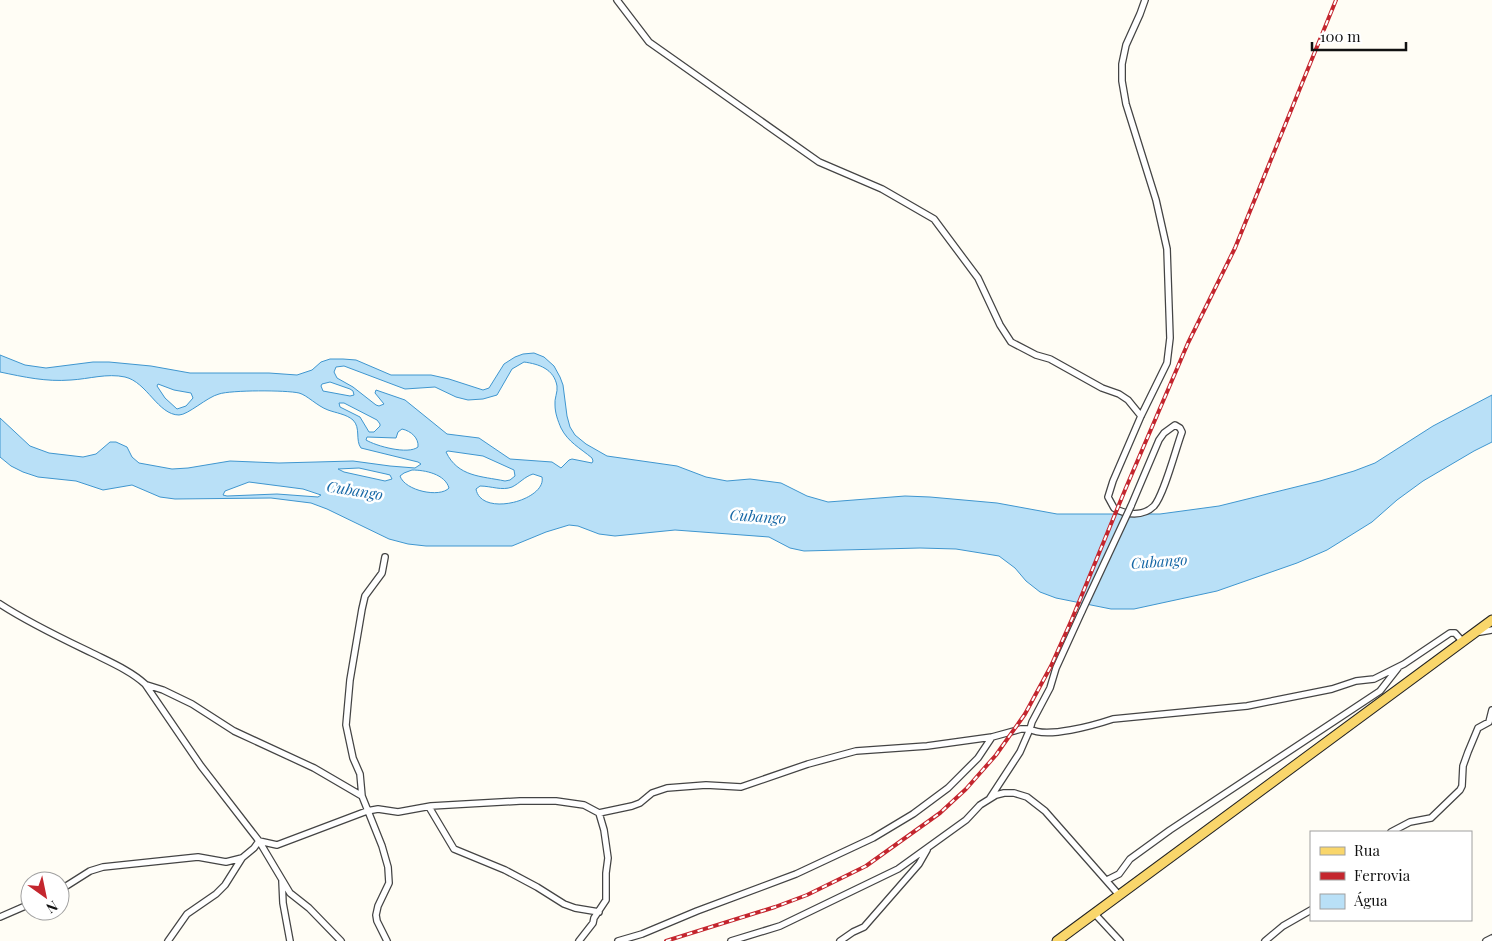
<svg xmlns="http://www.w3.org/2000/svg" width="1492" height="941" viewBox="0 0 1492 941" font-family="'Playfair Display',serif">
  <rect width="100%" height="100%" fill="#fffdf5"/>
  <!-- water -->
  <path fill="#b9e0f7" stroke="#3f96cf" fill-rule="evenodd" d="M534,353L544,357L554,366L560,377L563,385L567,416L570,427L575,435L586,444L607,456L677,466L706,477L727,481L750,479L781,483L807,496L828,502L905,496L930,497L997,503L1057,514H1160L1219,506L1320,481L1354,471L1375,463L1433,426L1492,395V442L1474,451L1423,481L1397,500L1372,522L1327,550L1297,563L1217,591L1134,609H1111L1056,598L1040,592L1026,581L1015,568L999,556L956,549L920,548L804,551L790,548L769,537L675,530L615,536L599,534L578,526L569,525L546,532L512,546H426L408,544L389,539L327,509L311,503L271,498L175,499L160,497L132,485L103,490L76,481L38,477L23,472L11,466L0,457V418L30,446L49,453L83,457L96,454L110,442H116L127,447L132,457L139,463L172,469L188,468L230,461L279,463L353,461L390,466L415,468L421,464L418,462L361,448C355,440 361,428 353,420C346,414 336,413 328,410C317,406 307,395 299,393C286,390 231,390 219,394C207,397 188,415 179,415C158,415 147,382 125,377C107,373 89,379 71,380C46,382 24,377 0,372V355L25,365L46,368L93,362H109L151,366L190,373H269L297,375L312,370L321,362L330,359H343L356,360L391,375H431L449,379L483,390L489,388L504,364L515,357L523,354ZM524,362C539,364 554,369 557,386C558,392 554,399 555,405C555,413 558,421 561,428C568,442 580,448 592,458L593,461L592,463L572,459L569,460L561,468L552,462L510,459L479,438L447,434L405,400L376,390L375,393L384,404L379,406L376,405L353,387L337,378L334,372L336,367L344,366L405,389L435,387L456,397L468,400L483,399L497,395L512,369ZM330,382L350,389L353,391L354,395L350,396L323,391L321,386L322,384ZM158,384L174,390L191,393L193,398L186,406L177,409L165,398L157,386ZM339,403H344L377,420L380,424V426L374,432H369L360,417L340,407ZM402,429C411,431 419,438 418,447C408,455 376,446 366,440L367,437L396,438L398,432ZM448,451L483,456L514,470L515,476L510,480L505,481C481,476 458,477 446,452ZM359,468L386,474L390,475L392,479L385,481L344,472L338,469ZM412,470C425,470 445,474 449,488C440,498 405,491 400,476L404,473ZM533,474L542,477C547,500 481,518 476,489L480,486C491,486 502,491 512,487C520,483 524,477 533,474ZM249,482L303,489L321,495L318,497L277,494L227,496L223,495L225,491Z"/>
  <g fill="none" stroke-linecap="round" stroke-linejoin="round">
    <!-- street casing -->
    <g stroke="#444" stroke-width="8">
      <path id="street" d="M617,0L649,42L819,162L882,189L934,219L978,278L1000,325L1011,342L1036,355L1050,359L1102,388L1119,394L1128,400L1141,416
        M1131,506L1159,440L1164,433L1175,425L1180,428L1182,432C1176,448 1164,495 1154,506C1143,517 1126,515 1114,508L1108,497L1113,481L1141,416L1167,363L1170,338L1167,249L1156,200L1126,104L1122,81V64L1126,45L1140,14L1145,0
        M385,557L382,573L365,596L362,609L350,680L346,725L353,758L360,774L362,796L382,846L388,867L389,883L378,906L376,915L377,921L387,941
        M0,604C29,623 61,638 92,653C110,662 131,671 145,684L201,766L259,841L290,893L309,908L341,941
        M1480,632L1492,630
        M147,685L163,690L192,704L234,731L314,768L362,796
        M990,798L1020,752L1030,729C1046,739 1095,725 1113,719L1247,706L1332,689L1356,681L1374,679L1404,664L1450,633H1455L1463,642
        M429,807L454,849L505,870L537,887L564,904L575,908L599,912
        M1391,832L1410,822L1431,818L1460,790L1462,786L1463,766L1468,752L1478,728L1489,722L1492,710
        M259,841L277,845L367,811L378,809L398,812L431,806L520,801H556L584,805L599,813
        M1107,880L1119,874L1130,859L1170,830L1380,691L1398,668
        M282,881L283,903L290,941
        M60,890L90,871L103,867L198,857L226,862L242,858L254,848L259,841
        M1094,913L1120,941
        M0,917L30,904
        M168,941L187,914L216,894L225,885L242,858
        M579,941L593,923L594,918L606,900V873L608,858L604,830L599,813L632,806L640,803L652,793L667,788L706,785L741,787L808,764L856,751L927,746L992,737
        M618,941L642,934L697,911L796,874L873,838L913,814L948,788L978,758L992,737L1021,729H1030L1032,722L1050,688L1056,668L1082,611
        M731,941L780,926L898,869L966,820L980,805L996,795L1004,793H1014L1027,797L1045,811L1119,895
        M840,941L853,932L864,927L919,864L927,850
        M1265,941L1283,926L1311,910
        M1486,941L1492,938"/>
    </g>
    <!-- primary casing -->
    <g stroke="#222" stroke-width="11">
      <path id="primary" d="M1057,941L1492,620"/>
    </g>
    <!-- street -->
    <use href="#street" stroke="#fff" stroke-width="5.5"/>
    <!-- primary -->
    <use href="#primary" stroke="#f9d66b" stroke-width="9"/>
    <!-- rail casing -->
    <g stroke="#c4262e" stroke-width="4">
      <path id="rail" d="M666,941L775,907L807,895L866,866L940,813L966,789L996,755L1025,714L1051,666L1072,619L1125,490L1188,343L1235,248L1336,0"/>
    </g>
    <!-- rail -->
    <use href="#rail" stroke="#fff" stroke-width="2" stroke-dasharray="5.5" stroke-linecap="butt"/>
    <!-- street-bridge casing -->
    <g stroke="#444" stroke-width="8" stroke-linecap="butt">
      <path id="street-bridge" d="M1082,611L1131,506"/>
    </g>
    <!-- street-bridge -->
    <use href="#street-bridge" stroke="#fff" stroke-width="5.5"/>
  </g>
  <g text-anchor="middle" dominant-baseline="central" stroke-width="5" stroke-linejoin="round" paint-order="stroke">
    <!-- water labels -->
    <g font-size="15" font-style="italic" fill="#1768a6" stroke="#fff">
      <text transform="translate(355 490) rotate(9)">Cubango</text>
      <text transform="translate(758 516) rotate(4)">Cubango</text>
      <text transform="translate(1159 561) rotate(-4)">Cubango</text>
    </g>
  </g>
  <!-- legend -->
  <rect x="1310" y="831" width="162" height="90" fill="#ffffff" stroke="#a0a0a0"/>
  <rect x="1320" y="847" width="25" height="8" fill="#f9d66b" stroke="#a0a0a0"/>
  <text x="1354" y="856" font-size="15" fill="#111111">Rua</text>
  <rect x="1320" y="872" width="25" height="8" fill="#c4262e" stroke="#a0a0a0"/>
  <text x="1354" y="881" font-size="15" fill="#111111">Ferrovia</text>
  <rect x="1320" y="894" width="25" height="15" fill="#b9e0f7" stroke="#a0a0a0"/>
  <text x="1354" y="906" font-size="15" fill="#111111">Água</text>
  <!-- north arrow -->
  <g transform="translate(45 896) rotate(147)"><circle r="24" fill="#ffffff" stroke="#a0a0a0"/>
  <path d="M0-4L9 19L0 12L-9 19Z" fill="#c4262e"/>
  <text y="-8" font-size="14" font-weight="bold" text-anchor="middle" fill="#111111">N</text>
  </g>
  <!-- scale -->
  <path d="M1312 42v8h94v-8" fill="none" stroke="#111111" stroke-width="2.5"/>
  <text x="1320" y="42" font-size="15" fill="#111111" stroke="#ffffff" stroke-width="4" paint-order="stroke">100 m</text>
</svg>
